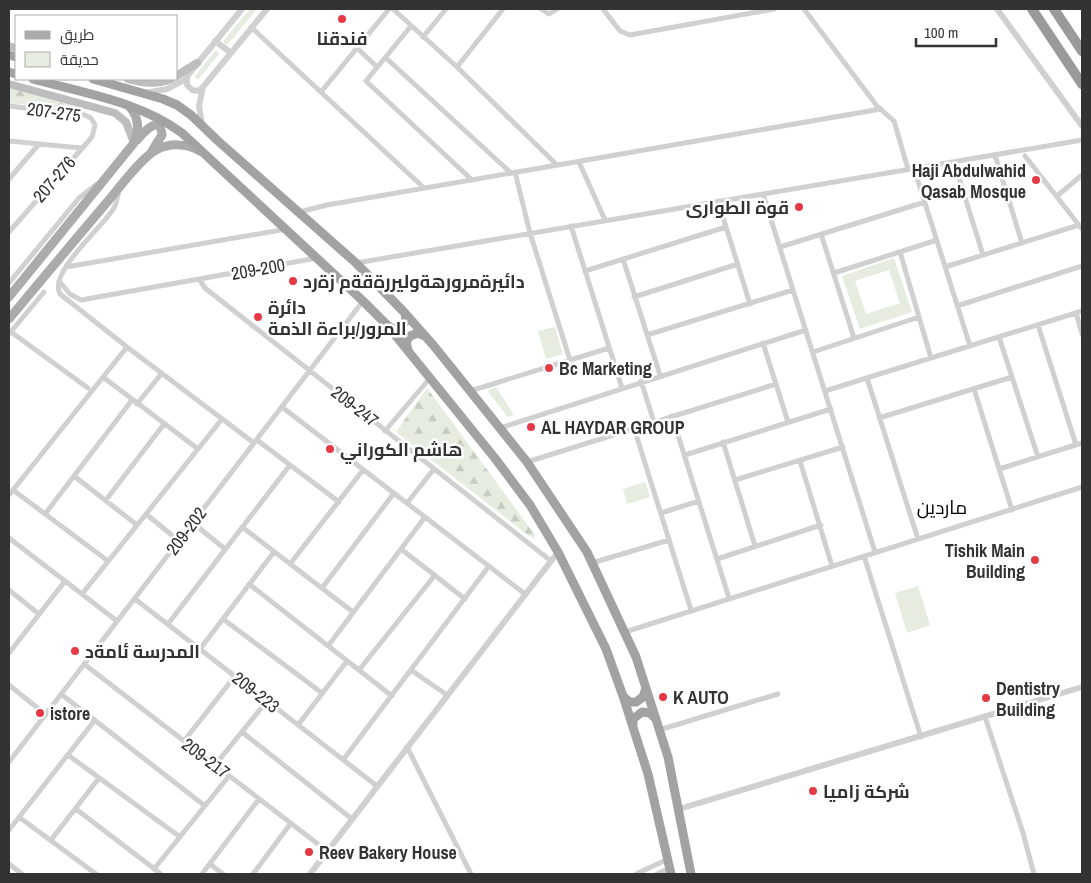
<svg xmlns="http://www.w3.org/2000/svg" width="1091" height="883" viewBox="0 0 1091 883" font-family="'Archivo Narrow',Cairo,sans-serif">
  <defs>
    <pattern id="forest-firs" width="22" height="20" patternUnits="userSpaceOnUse" patternTransform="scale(1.25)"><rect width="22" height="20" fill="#e6ecdf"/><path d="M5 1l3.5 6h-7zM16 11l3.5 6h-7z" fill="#c6cbc0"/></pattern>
  </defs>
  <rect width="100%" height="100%" fill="#fff"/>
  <!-- green -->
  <path fill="#e6ecdf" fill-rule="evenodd" d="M250,9H257L228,44H225L223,41Z
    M215,51H218L219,54L198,80L194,77Z
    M894,258L912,312L860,329L842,276ZM889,270L900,303L866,314L855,281Z
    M555,327L563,354L546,359L538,331Z
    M496,387L514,415L508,417L488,392L490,389Z
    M645,482L650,497L627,504L623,489Z
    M918,586L930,625L907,633L895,593Z"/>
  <!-- forest -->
  <path fill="url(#forest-firs)" d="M9,88L84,109L57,108L9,103Z
    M427,388L535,535L534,538L529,536L396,432Z"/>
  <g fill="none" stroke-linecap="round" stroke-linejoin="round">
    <!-- minor -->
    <path stroke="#d0d0d0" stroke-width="5" d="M393,9L457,67L557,165
      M541,9L549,14L557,9
      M603,9L620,31L630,35L774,9
      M804,9L877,106L894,121L908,169
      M411,26L366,81L472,180
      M251,27L424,188
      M423,37L446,9
      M357,48L377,67
      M386,58L511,173
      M457,67L503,9
      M321,92L389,9
      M9,106L85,115L91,118L95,125L92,137L9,232
      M9,141L81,148
      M995,155L1022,243
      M1025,156L1082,229
      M579,162L605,220
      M954,162L983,255
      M914,168L970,346
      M515,172L530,233L570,360
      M9,179L39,144
      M119,189C118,196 117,202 114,208C103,227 48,272 60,294L127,347L254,443
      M763,194L875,552
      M1057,196L1082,175
      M718,201L750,304
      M299,212L327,205L881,109
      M571,226L622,388
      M821,234L854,338
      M780,247L925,202
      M900,252L931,358
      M623,259L660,375
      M356,263L1082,140
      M66,267L287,229
      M945,267L1079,225
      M585,271L726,227
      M834,273L937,240
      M199,279L205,288L551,561
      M59,281L70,294L81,300L317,258
      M9,283L79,198L97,184
      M634,297L738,264
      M957,306L1082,266
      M1076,313L1082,334
      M1038,325L1076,445
      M11,332L88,388
      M9,334L44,292
      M647,335L793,290
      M999,337L1038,457
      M763,343L788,422
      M813,352L919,317
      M103,377L198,449
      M867,378L918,539
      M641,381L654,422
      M974,389L1012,510
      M470,391L609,348
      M825,391L1082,311
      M137,404L162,373
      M282,407L525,594
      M672,416L729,598
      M879,418L1012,377
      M500,428L806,330
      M634,428L691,610
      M385,431L430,378
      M257,440L339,502
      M723,442L755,546
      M685,455L831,409
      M800,461L832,566
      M527,462L776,384
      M999,469L1082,443
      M74,476L137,525
      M735,480L843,447
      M13,490L108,561
      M9,495L127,347
      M106,500L164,424
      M407,503L434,469
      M661,513L699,501
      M45,514L132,400
      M146,514L179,541
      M193,523L225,549
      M242,527L353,612
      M9,538L117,621
      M401,549L465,599
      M864,556L921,737
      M717,559L821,525
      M592,563L669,540
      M290,564L363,470
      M249,584L392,696
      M322,588L394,493
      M9,590L39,614
      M82,594L222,419
      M135,599L377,786
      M223,619L322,693
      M168,624L290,465
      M625,632L1082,487
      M328,646L425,517
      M200,649L274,552
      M9,653L65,581
      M84,664L327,851
      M359,670L435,575
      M411,670L447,695
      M9,685L45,714
      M61,694L205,806
      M986,720L1023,833L1034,874
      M298,725L347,661
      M659,730L778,694
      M242,732L352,819
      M184,741L235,676
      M407,747L471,874
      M68,755L180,837
      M343,760L489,566
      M9,762L363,301
      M215,765L267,701
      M76,809L161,874
      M19,817L96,874
      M9,830L95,720
      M51,840L99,778
      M9,864L22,874
      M210,864L223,874
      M154,869L229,776
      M202,874L259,799
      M253,874L291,823
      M636,874L668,859
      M657,874L670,868"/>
    <!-- tertiary -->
    <path stroke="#d0d0d0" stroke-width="6" d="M997,9L1082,126
      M215,41L230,52
      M187,77V85L192,90L198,91L203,87
      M145,93L167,89L184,80L242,9
      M202,125L199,106L203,87L267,9
      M679,809L1082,687
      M310,874L558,552"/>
    <!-- secondary -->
    <path stroke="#bdbdbd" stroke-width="8" d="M9,46L16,48
      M176,76L197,63
      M128,79C144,83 156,85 171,79
      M9,84L115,113L126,122L134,143"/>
    <!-- primary -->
    <path stroke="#ababab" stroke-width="9" d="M137,140C143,133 160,113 162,135L152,151
      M9,297L134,143C140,129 139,117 129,106
      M9,319C42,279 75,240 108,201C120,187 141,158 156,150C169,143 186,143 200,151"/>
    <!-- trunk -->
    <path stroke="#a2a2a2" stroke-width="9" d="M9,55L16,57
      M9,72L16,74
      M33,79C83,93 141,102 182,133L363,301L387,325L494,457L530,505L558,552L606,649L623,696L648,774L671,874
      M93,79L163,99L177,105L191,115L218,141L356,263L403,311L434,346L527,462L587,552L636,657L668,757L691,874
      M387,325L393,329L401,327L406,321L405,313
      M408,350L406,342L410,336L418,333L425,336
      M623,696L629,702H636L643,697L646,688
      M633,725V719L642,712L650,713L656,719"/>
    <!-- motorway -->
    <path stroke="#9a9a9a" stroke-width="10" d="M1032,9L1082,84
      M1054,9L1082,51"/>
  </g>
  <!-- markers -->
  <g fill="#e63946" stroke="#fff" stroke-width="2">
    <circle cx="342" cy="19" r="5"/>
    <circle cx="1036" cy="180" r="5"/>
    <circle cx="799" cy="207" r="5"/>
    <circle cx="293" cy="281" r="5"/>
    <circle cx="258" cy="317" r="5"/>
    <circle cx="549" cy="368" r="5"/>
    <circle cx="531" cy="427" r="5"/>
    <circle cx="330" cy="449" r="5"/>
    <circle cx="1035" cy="560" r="5"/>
    <circle cx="75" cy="651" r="5"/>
    <circle cx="663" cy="697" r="5"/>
    <circle cx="986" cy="698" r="5"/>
    <circle cx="40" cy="713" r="5"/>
    <circle cx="813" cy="791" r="5"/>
    <circle cx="309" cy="852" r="5"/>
  </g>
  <g text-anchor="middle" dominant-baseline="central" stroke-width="5" stroke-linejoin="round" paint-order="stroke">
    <!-- poi labels -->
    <g font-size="18" font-weight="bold" fill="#333" stroke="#fff" text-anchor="start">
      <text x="342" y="38" text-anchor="middle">فندقنا</text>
      <text x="1026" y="170" text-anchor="end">Haji Abdulwahid<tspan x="1026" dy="21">Qasab Mosque</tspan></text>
      <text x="789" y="207" text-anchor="end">قوة الطواری</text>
      <text x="303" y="281">دائيرةمرورهةوليررةقةم زةرد</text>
      <text x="268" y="307">دائرة<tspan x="268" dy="21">المرور/براءة الذمة</tspan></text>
      <text x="559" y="368">Bc Marketing</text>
      <text x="541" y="427">AL HAYDAR GROUP</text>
      <text x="340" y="449">هاشم الكوراني</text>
      <text x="1025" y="550" text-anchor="end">Tishik Main<tspan x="1025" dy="21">Building</tspan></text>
      <text x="85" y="651">المدرسة ئامةد</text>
      <text x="996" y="688">Dentistry<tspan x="996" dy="21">Building</tspan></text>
      <text x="673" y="697">K AUTO</text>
      <text x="50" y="713">istore</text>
      <text x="823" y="791">شركة زاميا</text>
      <text x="319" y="852">Reev Bakery House</text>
    </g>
    <!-- street labels -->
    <g font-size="18" fill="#333" stroke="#fff">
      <text transform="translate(54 112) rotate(8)">207-275</text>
      <text transform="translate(54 179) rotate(-49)">207-276</text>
      <text transform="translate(258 269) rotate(-10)">209-200</text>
      <text transform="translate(355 406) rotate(38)">209-247</text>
      <text transform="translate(186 531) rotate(-53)">209-202</text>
      <text transform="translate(256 692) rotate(38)">209-223</text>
      <text transform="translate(206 758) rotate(37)">209-217</text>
    </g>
    <!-- neighbourhood labels -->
    <g font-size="19" fill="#000" stroke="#fff">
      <text x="942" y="507">ماردین</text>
    </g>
  </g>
  <!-- border -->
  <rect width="1091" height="883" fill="none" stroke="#333333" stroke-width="20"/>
  <!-- legend -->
  <rect x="15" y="15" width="162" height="65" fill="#ffffff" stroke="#adadad"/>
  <rect x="25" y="31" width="25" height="8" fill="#ababab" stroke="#adadad"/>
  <text x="60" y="40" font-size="15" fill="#333333">طريق</text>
  <rect x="25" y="52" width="25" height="15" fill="#e6ecdf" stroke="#adadad"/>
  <text x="60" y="65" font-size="15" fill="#333333">حديقة</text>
  <!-- scale -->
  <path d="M916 38v8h80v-8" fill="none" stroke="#333333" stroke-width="2.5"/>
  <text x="924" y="38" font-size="15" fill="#333333" stroke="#ffffff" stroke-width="4" paint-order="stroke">100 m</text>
</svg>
